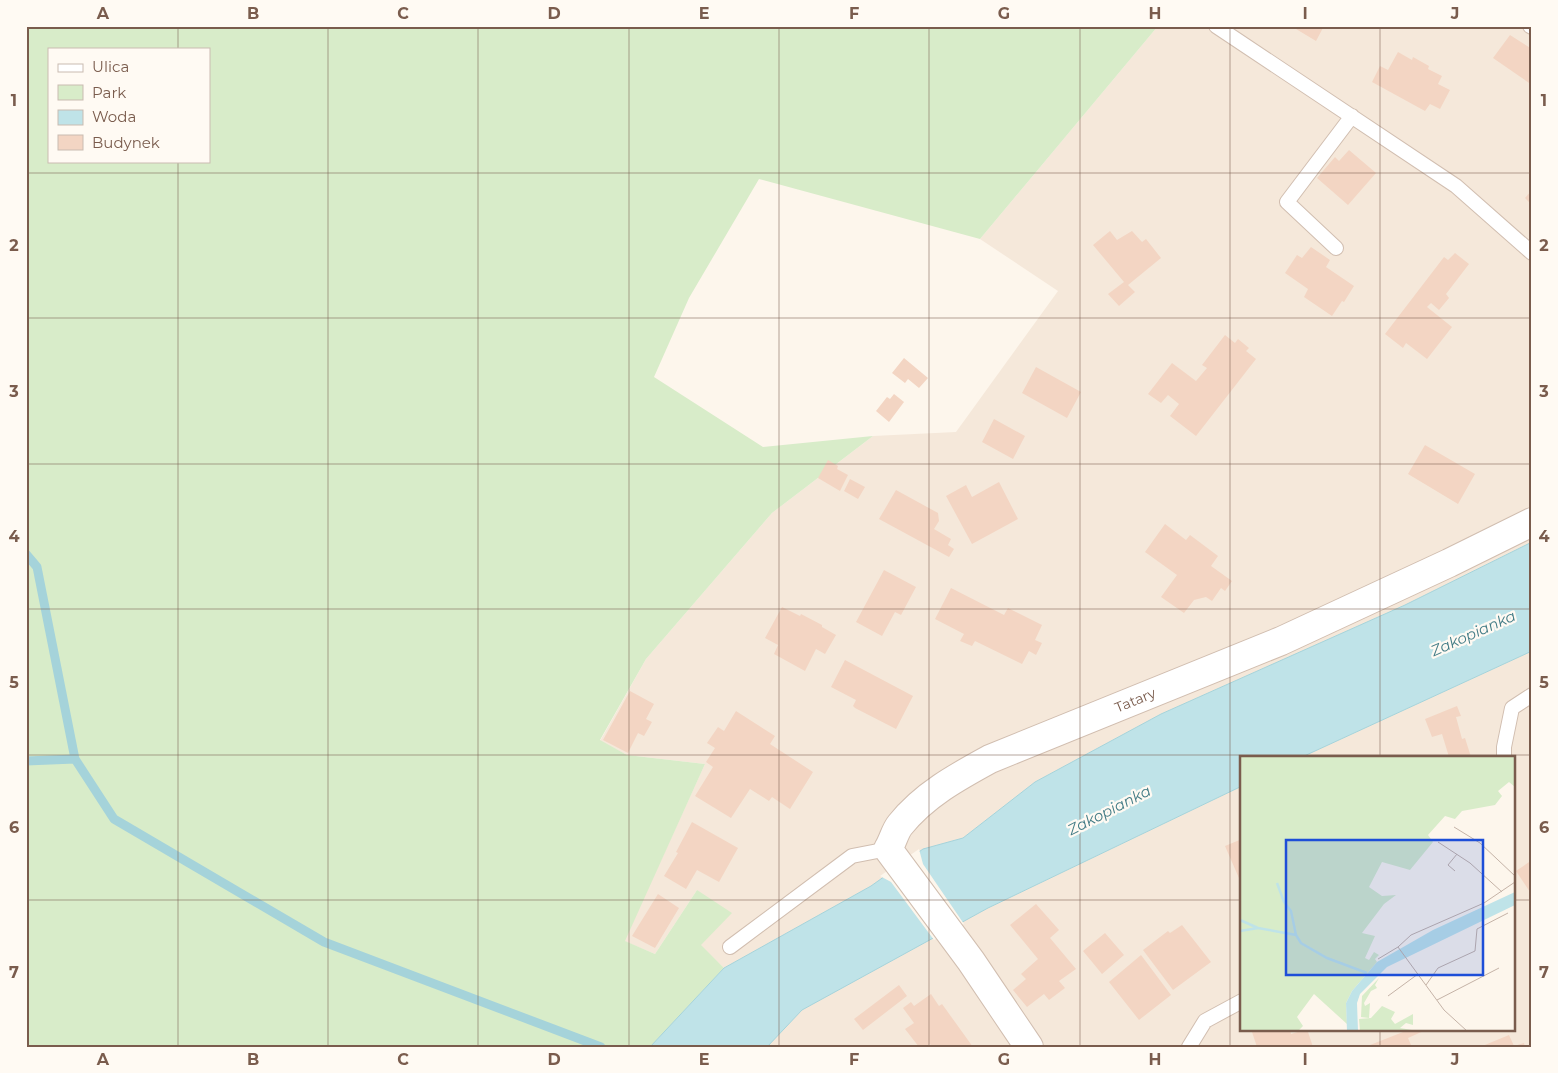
<svg xmlns="http://www.w3.org/2000/svg" width="1558" height="1073" viewBox="0 0 1558 1073" font-family="Montserrat,sans-serif">
  <rect width="100%" height="100%" fill="#fdf6ec"/>
  <!-- residential -->
  <path fill="#f5e8da" d="M1158,26H1532V542L1405,605L1161,714L1035,782L963,838L923,849L871,886L724,968L700,945L697,890L655,954L624,941L705,764L627,755L600,741L646,659L772,513L873,436L956,432L1058,291L980,239Z
    M1532,651V1047H767L802,1010L988,908L1242,786V1029H1514V757H1302Z"/>
  <!-- green -->
  <path fill="#d8ecc9" fill-rule="evenodd" d="M26,26H1158L980,239L759,179L689,298L654,377L763,447L873,436L772,513L646,659L600,740L627,755L705,764L625,941L655,954L697,890L732,913L701,945L724,968L650,1047H26ZM49,49H209V161H49Z"/>
  <!-- water -->
  <path fill="#bfe3e8" stroke="#a5d3da" d="M1532,542V651L1302,757H1242V786L988,908L802,1010L767,1047H650L724,968L871,886L923,849L963,838L1035,782L1161,714L1405,605Z"/>
  <!-- pier -->
  <path fill="#fdf6ec" d="M919,849L923,864L964,924L934,940L891,882L880,876Z"/>
  <g fill="none" stroke-linecap="round" stroke-linejoin="round">
    <!-- stream -->
    <path stroke="#a5d3da" stroke-width="9" d="M26,554L37,567L75,759
      M26,761L75,759L114,819L324,942L601,1047"/>
  </g>
  <!-- building -->
  <path fill="#f3d5c3" d="M1291,26H1324L1316,41Z
    M1510,35L1532,49V85L1493,58Z
    M1398,52L1412,60L1413,57L1429,66L1428,69L1442,76L1438,84L1450,90L1440,109L1430,104L1425,111L1372,82L1380,66L1388,70Z
    M1349,150L1376,173L1348,205L1317,178L1335,157L1339,161Z
    M1532,190V205L1525,198Z
    M1110,231L1117,240L1132,231L1142,242L1146,239L1161,258L1128,285L1135,292L1119,306L1108,294L1124,282L1093,245Z
    M1311,247L1330,260L1326,267L1354,286L1344,302L1342,301L1332,316L1304,297L1308,289L1285,273L1297,255L1302,258Z
    M1455,253L1469,264L1446,294L1449,298L1439,310L1431,303L1427,307L1452,327L1427,359L1406,343L1403,348L1385,334L1444,257L1448,260Z
    M1225,335L1235,343L1238,339L1249,348L1246,351L1256,359L1196,436L1170,416L1179,404L1168,395L1161,403L1148,394L1172,363L1196,381L1207,368L1202,365Z
    M904,358L928,378L919,388L908,379L905,383L892,373Z
    M1036,367L1081,392L1067,418L1022,393Z
    M894,394L904,402L889,422L876,411L887,397L890,399Z
    M994,419L1025,436L1013,459L982,442Z
    M1425,445L1475,474L1458,504L1408,474Z
    M828,460L838,466L837,469L848,475L840,491L818,478Z
    M850,479L865,487L858,499L844,491Z
    M999,482L1018,519L972,544L946,496L966,485L972,497Z
    M896,490L938,513L939,521L934,529L951,539L948,545L954,549L949,557L879,519Z
    M1165,524L1186,540L1190,535L1218,556L1211,566L1232,581L1225,591L1221,588L1212,601L1206,597L1194,600L1184,613L1161,597L1177,575L1145,552Z
    M884,570L916,587L901,615L895,612L882,636L856,622Z
    M951,588L1004,615L1008,608L1042,625L1035,640L1042,643L1036,655L1029,651L1022,664L975,641L972,646L960,641L964,634L935,619Z
    M782,607L800,616L801,614L822,625V627L836,635L825,654L816,649L805,671L774,654L778,645L765,638Z
    M845,660L913,696L896,729L855,708L853,706L856,700L831,687Z
    M630,691L654,704L646,719L652,722L644,736L638,733L628,753L603,740Z
    M1457,706L1461,716L1456,717L1462,739L1465,738L1471,757H1449L1442,734L1432,737L1425,719Z
    M736,711L775,736L770,744L813,772L790,809L772,797L769,801L750,789L731,818L695,796L713,767L706,762L715,748L707,743L718,727L724,731Z
    M692,822L738,848L719,882L697,870L686,889L664,876L678,853L676,852Z
    M1242,839V885L1225,846Z
    M1532,860V895L1516,871Z
    M658,894L679,908L655,948L632,936Z
    M1036,904L1059,930L1050,938L1076,969L1059,981L1065,988L1049,1000L1044,994L1027,1007L1013,990L1026,979L1021,974L1038,959L1010,925Z
    M1182,925L1211,962L1173,990L1143,950L1168,931L1170,933Z
    M1105,933L1124,955L1102,974L1083,951Z
    M1141,955L1171,995L1139,1020L1109,982Z
    M899,985L907,996L863,1030L854,1019Z
    M931,994L939,1006L942,1004L973,1047H932L930,1044L926,1047H919L905,1029L914,1023L903,1008L911,1002L914,1006Z
    M1251,1029H1290L1291,1034L1307,1029L1313,1047H1257Z
    M1402,1029H1428L1408,1038L1411,1045L1406,1047H1365L1403,1032Z
    M1509,1035L1514,1046L1524,1043L1525,1047H1480Z"/>
  <g fill="none" stroke-linecap="round" stroke-linejoin="round">
    <!-- lane casing -->
    <g stroke="#d1beb0" stroke-width="16">
      <path id="lane" d="M1216,26L1456,186L1532,253
        M1530,26L1532,27
        M1336,248L1287,202L1352,116
        M1504,757V747L1512,708L1532,695
        M730,947L852,856L888,849
        M1189,1047L1205,1021L1242,1001"/>
    </g>
    <!-- street casing -->
    <g stroke="#d1beb0" stroke-width="30">
      <g id="street">
        <path id="s1" d="M1029,1047L971,961L888,849C893,841 895,831 900,825C924,795 957,777 990,759L1281,641L1449,563L1532,522"/>
      </g>
    </g>
    <!-- lane -->
    <use href="#lane" stroke="#fff" stroke-width="14"/>
    <!-- street -->
    <use href="#street" stroke="#fff" stroke-width="28"/>
  </g>
  <!-- grid -->
  <path fill="none" stroke="#7a5c4d" stroke-width="1" stroke-opacity="0.55" d="M178,26V49M328,26V1047M478,26V1047M629,26V1047M779,26V1047M929,26V1047M1080,26V1047M1230,26V1047M1380,26V757M178,161V1047M26,173H1532M26,318H1532M26,464H1532M26,609H1532M26,755H1532M26,900H1242M1514,900H1532M1380,1029V1047"/>
  <g text-anchor="middle" dominant-baseline="central" stroke-width="4.5" stroke-linejoin="round" paint-order="stroke">
    <!-- street labels -->
    <g font-size="14" fill="#7a5c4d" stroke="#fffaf3">
      <text stroke="none"><textPath href="#s1" startOffset="539">Tatary</textPath></text>
    </g>
    <!-- water labels -->
    <g font-size="15" font-style="italic" fill="#437c86" stroke="#fffaf3">
      <text transform="translate(1473 633) rotate(-24)">Zakopianka</text>
      <text transform="translate(1109 810) rotate(-27)">Zakopianka</text>
    </g>
  </g>
  <!-- overview -->
  <g transform="translate(1240 756)">
    <rect width="275" height="275" fill="#fdf6ec"/>
    <path d="M0,0H275V31L269,26L258,35L262,40L255,49L222,55L215,63L205,60L188,79L193,86L170,114L142,106L129,131L142,140L156,139L144,148L122,177L135,180L125,202L129,204L134,196L139,199L135,203L137,206L112,235L106,247L107,268L74,238L57,261L63,270L58,275H0ZM139,222L135,229L137,232L131,235L124,247L125,250L130,247L129,262L121,261L122,240ZM142,250L155,256L151,263L155,268L173,258V269L166,267L160,272L178,275H120L119,263L131,262Z" fill="#d8ecc9"/>
    <path d="M275,136V149L147,211L120,238L117,247L118,275H107L106,247L112,235L137,206L193,174Z" fill="#bfe3e8"/>
    <path fill="none" stroke="#bfe3e8" stroke-width="2.5" d="M37,127L44,146L51,155L56,179M0,164L18,172M0,175L18,172L56,179L61,187L87,202L127,217"/>
    <path fill="none" stroke="#c5b3a7" stroke-width="1" d="M214,71L240,87L275,120M198,86L230,107L262,136M215,115L208,109L217,98M138,203L158,191M186,229L198,212L235,195L237,173L268,157M148,240L178,218M197,244L259,212M227,275L204,254L158,191L171,179L244,147L275,126"/>
    <path fill="#1d4ed8" fill-opacity="0.15" stroke="#1d4ed8" stroke-width="2.5" d="M46,84H243V219H46Z"/>
    <rect width="275" height="275" fill="none" stroke="#7a5c4d" stroke-width="2.5"/>
  </g>
  <!-- border -->
  <rect width="1558" height="1073" fill="none" stroke="#fffaf3" stroke-width="55"/>
  <!-- legend -->
  <rect x="48" y="48" width="162" height="115" fill="#fffaf3" stroke="#cabbb1"/>
  <rect x="58" y="64" width="25" height="8" fill="#ffffff" stroke="#cabbb1"/>
  <text x="92" y="72" font-size="15" fill="#7a5c4d">Ulica</text>
  <rect x="58" y="85" width="25" height="15" fill="#d8ecc9" stroke="#cabbb1"/>
  <text x="92" y="98" font-size="15" fill="#7a5c4d">Park</text>
  <rect x="58" y="110" width="25" height="15" fill="#bfe3e8" stroke="#cabbb1"/>
  <text x="92" y="122" font-size="15" fill="#7a5c4d">Woda</text>
  <rect x="58" y="135" width="25" height="15" fill="#f3d5c3" stroke="#cabbb1"/>
  <text x="92" y="148" font-size="15" fill="#7a5c4d">Budynek</text>
  <rect x="28" y="28" width="1502" height="1018" fill="none" stroke="#7a5c4d" stroke-width="2"/>
  <g font-size="16" text-anchor="middle" font-weight="bold" fill="#7a5c4d">
    <text x="103" y="19">A</text>
    <text x="253" y="19">B</text>
    <text x="403" y="19">C</text>
    <text x="554" y="19">D</text>
    <text x="704" y="19">E</text>
    <text x="854" y="19">F</text>
    <text x="1004" y="19">G</text>
    <text x="1155" y="19">H</text>
    <text x="1305" y="19">I</text>
    <text x="1455" y="19">J</text>
    <text x="14" y="106">1</text>
    <text x="1544" y="106">1</text>
    <text x="14" y="251">2</text>
    <text x="1544" y="251">2</text>
    <text x="14" y="397">3</text>
    <text x="1544" y="397">3</text>
    <text x="14" y="542">4</text>
    <text x="1544" y="542">4</text>
    <text x="14" y="688">5</text>
    <text x="1544" y="688">5</text>
    <text x="14" y="833">6</text>
    <text x="1544" y="833">6</text>
    <text x="14" y="978">7</text>
    <text x="1544" y="978">7</text>
    <text x="103" y="1065">A</text>
    <text x="253" y="1065">B</text>
    <text x="403" y="1065">C</text>
    <text x="554" y="1065">D</text>
    <text x="704" y="1065">E</text>
    <text x="854" y="1065">F</text>
    <text x="1004" y="1065">G</text>
    <text x="1155" y="1065">H</text>
    <text x="1305" y="1065">I</text>
    <text x="1455" y="1065">J</text>
  </g>
</svg>
